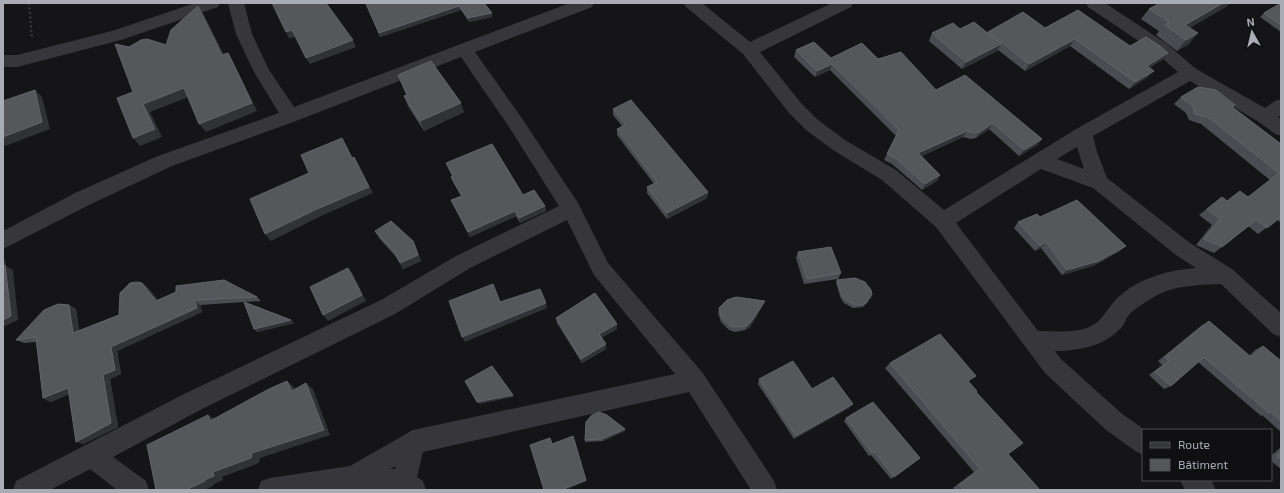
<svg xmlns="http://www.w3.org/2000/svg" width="1284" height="493" viewBox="0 0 1284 493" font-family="'Exo 2',sans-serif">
  <rect width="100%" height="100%" fill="#151517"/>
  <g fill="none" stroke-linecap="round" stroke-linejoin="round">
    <!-- path -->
    <path stroke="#3d3e42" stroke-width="2" stroke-dasharray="2 2.5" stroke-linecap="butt" d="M29,3L32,38"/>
    <!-- minor -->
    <path fill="#37373b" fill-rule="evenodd" d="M195,3H220L218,7L121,40L17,67H3V55H17L112,31Z
      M228,3H244L252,34L269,70L294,107L570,3H594L592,7L475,52L521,117L578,203L608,263L702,372L774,481L777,490H751L689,392L423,452L417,477L423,481L426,490H258L261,481L270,478L350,466L413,430L675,374L594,275L567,220L470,268L395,314L200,410L113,457L146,481L149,490H117L90,469L50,490H13L16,481L184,394L381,300L456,256L559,206L509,127L461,57L296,121L172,166L89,205L3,249V231L75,193L158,156L279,113L254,72L236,34ZM396,466L395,469H390Z
      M684,3H702L750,42L832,3H853L851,7L760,52L801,103L818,120L845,140L896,170L944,210L1078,128L1178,72L1155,52L1088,7L1086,3H1105L1167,44L1196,69L1265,108L1275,101L1281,99V115L1278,117L1281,119V136L1275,134L1259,122L1190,81L1093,136L1097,152L1107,178L1190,243L1232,269L1281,313V337L1273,334L1221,284C1198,285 1173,285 1152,298C1144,303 1134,309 1128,316C1125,320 1124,326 1120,329C1104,346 1078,351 1055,351L1061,359L1121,413L1145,430H1143V455L1135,451L1105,429L1045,373L936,227L882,180L833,150L806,130L789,113L743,54L686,7ZM1077,147L1084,169L1057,159ZM1041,169L1093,188L1176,255L1196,268C1167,270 1132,280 1113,303C1104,313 1102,322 1087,328C1072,333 1054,331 1038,331L956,223Z
      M1180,480H1211L1216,490H1185Z"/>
  </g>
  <!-- wall -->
  <path fill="#4b4c51" d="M484,3L492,13V17L469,22L461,10L380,37L366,4Z
    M1160,3H1230L1227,6L1189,28V44L1177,51L1156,35L1159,31L1141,19L1149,9Z
    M1281,3V32L1260,17L1264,13Z
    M1045,28L1130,46L1162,60L1149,68L1148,77L1129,89L1070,46L1025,71L998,50L997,51L962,69L929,41L932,33L960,29L987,33L988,32Z
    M796,50L831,58L878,59L936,90L1042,139L1037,145L1019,156L989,129L976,138L971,139L963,137L922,156L940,175L937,181L922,190L892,164L884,160L896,136L830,70L815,77L794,57Z
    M398,75L464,112L424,131L408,106L404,96L407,95Z
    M1181,97L1233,107L1281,144V221L1280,222L1277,220L1258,234L1248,226L1214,253L1196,245L1212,225L1199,215L1222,197L1227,201L1248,197L1270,180L1201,124L1189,120L1186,113L1174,104Z
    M613,109L708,192L707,198L667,219L647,193V187L654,184L617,135V129L622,126L613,115Z
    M446,163L523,195L545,206L546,211L520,223L516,216L470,237L451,200L461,196L453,182L451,177L452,176Z
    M1040,217L1120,251L1093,266L1062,275L1041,248L1035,251L1014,228L1018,222Z
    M375,231L413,241L416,247L421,261L403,269L397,258L379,238Z
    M798,252L841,273L838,279L804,284L796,258Z
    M837,280L869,301L863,307L853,308L844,303L841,299L836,283Z
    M142,283L147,287L158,300L257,297L261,301L244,302L294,323L257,332L254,329L244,302L200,305L202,312L117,351L121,374L110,379L118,427L83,444L69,394L51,402L43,398L36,342L24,343L16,340L69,305L76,309L79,331L119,315Z
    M763,305L750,327L745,330L735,332L729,330L721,322L718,313L719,308Z
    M556,318L617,329L601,338L606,344V349L582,363L557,323Z
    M1209,321L1249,356L1255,350L1263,346L1281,361V432L1262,415L1261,416L1198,362L1171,386L1164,389L1149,375L1162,365L1158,361L1202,325Z
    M890,363L969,382L976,392L1008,454L1040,490H955L953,488L974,472L885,368Z
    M759,379L812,389L849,408L794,439L758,384Z
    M846,418L920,458L891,479L871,455L869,456L844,421Z
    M625,429V431L603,441L585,442V440Z
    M1281,447V469L1271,461V456Z"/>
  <!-- shaded-wall -->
  <path fill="#313235" d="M1223,3H1230L1227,6L1178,35L1185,25Z
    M198,6L204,15L228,63L222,55Z
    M459,6L461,10L380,37L379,33Z
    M492,13V17L469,22L468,18Z
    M292,30L296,36L289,39L286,32Z
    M1198,33L1189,44L1177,51L1186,40Z
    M1075,39L1070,46L1025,71L1029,64Z
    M353,40L356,47L310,64L306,58Z
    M1001,44L997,51L962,69L966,62Z
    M228,53L233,61L257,111L206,132L199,124Z
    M1168,53L1162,60L1141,73L1147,66Z
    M832,64L830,70L815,77L817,71Z
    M1154,71L1148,77L1129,89L1135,82Z
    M184,88L191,96L150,112L162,137L140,146L133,138L143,104Z
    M35,90L42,97L50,129L5,146L3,144V137Z
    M461,103L464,112L424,131L420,121Z
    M993,123L989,129L976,138L980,132Z
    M967,131L963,137L915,159L918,153Z
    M1042,139L1037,145L1019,156L1024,150Z
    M354,157L373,193L321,216L271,241L265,234L317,209Z
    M940,175L937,181L922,190L925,184Z
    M708,192L707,198L667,219V213Z
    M545,206L546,211L520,223L519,218Z
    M515,211L516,216L470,237L468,232Z
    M413,241L416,247L421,261L403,269L400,263Z
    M1046,242L1041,248L1035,251L1040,246Z
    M1126,246L1120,251L1093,266L1062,275L1067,270Z
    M3,258L5,260L6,266L13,270L18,320L3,327Z
    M348,268L353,274L366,301L328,321L323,315Z
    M142,283L147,287L162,305L156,301Z
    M195,300L200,305L202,312L117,351L121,374L110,379L118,427L83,444L76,442L103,375L111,347Z
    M765,301L763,305L750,327L745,330L747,326Z
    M546,303L547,308L465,342L462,337Z
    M69,305L76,309L80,337L73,333Z
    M291,320L294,323L257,332L254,329Z
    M617,324V329L599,339V334Z
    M606,344V349L582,363L581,359Z
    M287,381L294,387L300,397L292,391Z
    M306,383L313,389L330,435L260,458L259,463L222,477L223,480L214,484V485L205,490H186L204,480L213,472L252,453Z
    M68,388L75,391L51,402L43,398Z
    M513,395L514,397L479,404L477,402Z
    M853,404L849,408L794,439L796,436Z
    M208,415L217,420L210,421Z
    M625,429V431L603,441L602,439Z
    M586,480L587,481L566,490H561Z"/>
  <!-- building -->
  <path fill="#55575b" stroke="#626469" d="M272,3H326L353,40L306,58L292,30L286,32Z
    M371,3H484L492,13L468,18L459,6L379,33L366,4Z
    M1160,3H1223L1185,25L1198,33L1186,40L1165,25L1169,22L1149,9Z
    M1281,3V25L1264,13Z
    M198,6L222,55L228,53L252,103L199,124L184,88L143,104L155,129L133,138L117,98L133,92L115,44L129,47L141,40L147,39L166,45L171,30Z
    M1078,10L1130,46L1146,37L1160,46L1168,53L1147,66L1154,71L1135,82L1075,39L1029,64L988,32L1023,12L1045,28Z
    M974,22L1001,44L966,62L932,33L953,23L960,29Z
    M814,42L831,58L862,43L878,59L901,52L936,90L965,75L1042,139L1024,150L993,123L980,132L975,133L967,131L918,153L940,175L925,184L895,158L887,154L899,130L832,64L817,71L796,50Z
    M431,61L461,103L420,121L404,96L407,95L398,75Z
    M1198,87L1216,90L1235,105L1232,107L1281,144V217L1267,228L1256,220L1222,247L1204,239L1220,219L1207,209L1222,197L1227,201L1240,191L1248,197L1279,173L1208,117L1195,114L1193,106L1181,97Z
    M35,90L42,122L3,137V101Z
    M631,100L708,192L667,213L647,187L657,182L617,129L626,125L613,109Z
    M342,138L352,158L354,157L369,187L317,209L265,234L250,199L309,173L301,155Z
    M492,144L523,195L534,190L545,206L519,218L515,211L468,232L451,200L462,196L451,177L453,176L446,163Z
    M1077,200L1126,246L1099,261L1067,270L1046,242L1040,246L1018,222L1037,214L1040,217Z
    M391,221L413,241L418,255L400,263L395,253L375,231Z
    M831,247L841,273L807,279L798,252Z
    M5,265L11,316L3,320V267Z
    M348,268L362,295L323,315L310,287Z
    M855,278L865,282L871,290L872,294L870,298L864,304L855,305L846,300L842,296L837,280Z
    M224,280L257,297L195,300L197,308L111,347L115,370L103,375L111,423L76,442L68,388L43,398L36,337L16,340L44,310L58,304L69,305L73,333L119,315L120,293L130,283L136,282L142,283L156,301L176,292V286Z
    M493,284L500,302L540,289L546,303L462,337L449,301Z
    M595,293L617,324L599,334L606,344L581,359L556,318Z
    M736,297L765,301L751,322L747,326L736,327L730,326L722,318L719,308L727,300Z
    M244,302L291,320L254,329Z
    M1209,321L1251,357L1263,346L1281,361V421L1270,411L1269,413L1204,357L1171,386L1155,372L1169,361L1165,357Z
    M940,334L976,376L968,381L977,391L976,392L1023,443L1008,454L1040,490H964L959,485L980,469L890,363Z
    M793,361L812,389L833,377L853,404L796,436L759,379Z
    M492,366L513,395L477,402L465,381Z
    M287,381L292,391L306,383L324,430L252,453L251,458L213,472L214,476L204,480L205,481L186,490H156L147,445L208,415L210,421L269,389Z
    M873,402L920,458L894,477L875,452L872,453L846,418Z
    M599,412L607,415L625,429L602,439L585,440L586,422L592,415Z
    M573,436L586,480L561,490H544L530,445L550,438L552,444Z
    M1281,452V459L1277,456Z"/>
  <!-- border -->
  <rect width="1284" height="493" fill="none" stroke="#a9acb5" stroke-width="8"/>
  <!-- legend -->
  <rect x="1142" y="429" width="130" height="52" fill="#101012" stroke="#4d4e53"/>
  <rect x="1150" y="442" width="20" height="6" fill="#37373b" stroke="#4d4e53"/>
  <text x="1178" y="449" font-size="12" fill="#a9acb5">Route</text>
  <rect x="1150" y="459" width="20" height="12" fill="#55575b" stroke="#4d4e53"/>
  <text x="1178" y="469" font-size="12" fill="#a9acb5">Bâtiment</text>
  <!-- north arrow -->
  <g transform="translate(1252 32) rotate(352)" stroke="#101012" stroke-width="3" paint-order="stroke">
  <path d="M0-3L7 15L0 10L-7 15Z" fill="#a9acb5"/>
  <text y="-6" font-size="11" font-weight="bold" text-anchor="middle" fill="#a9acb5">N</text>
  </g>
</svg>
